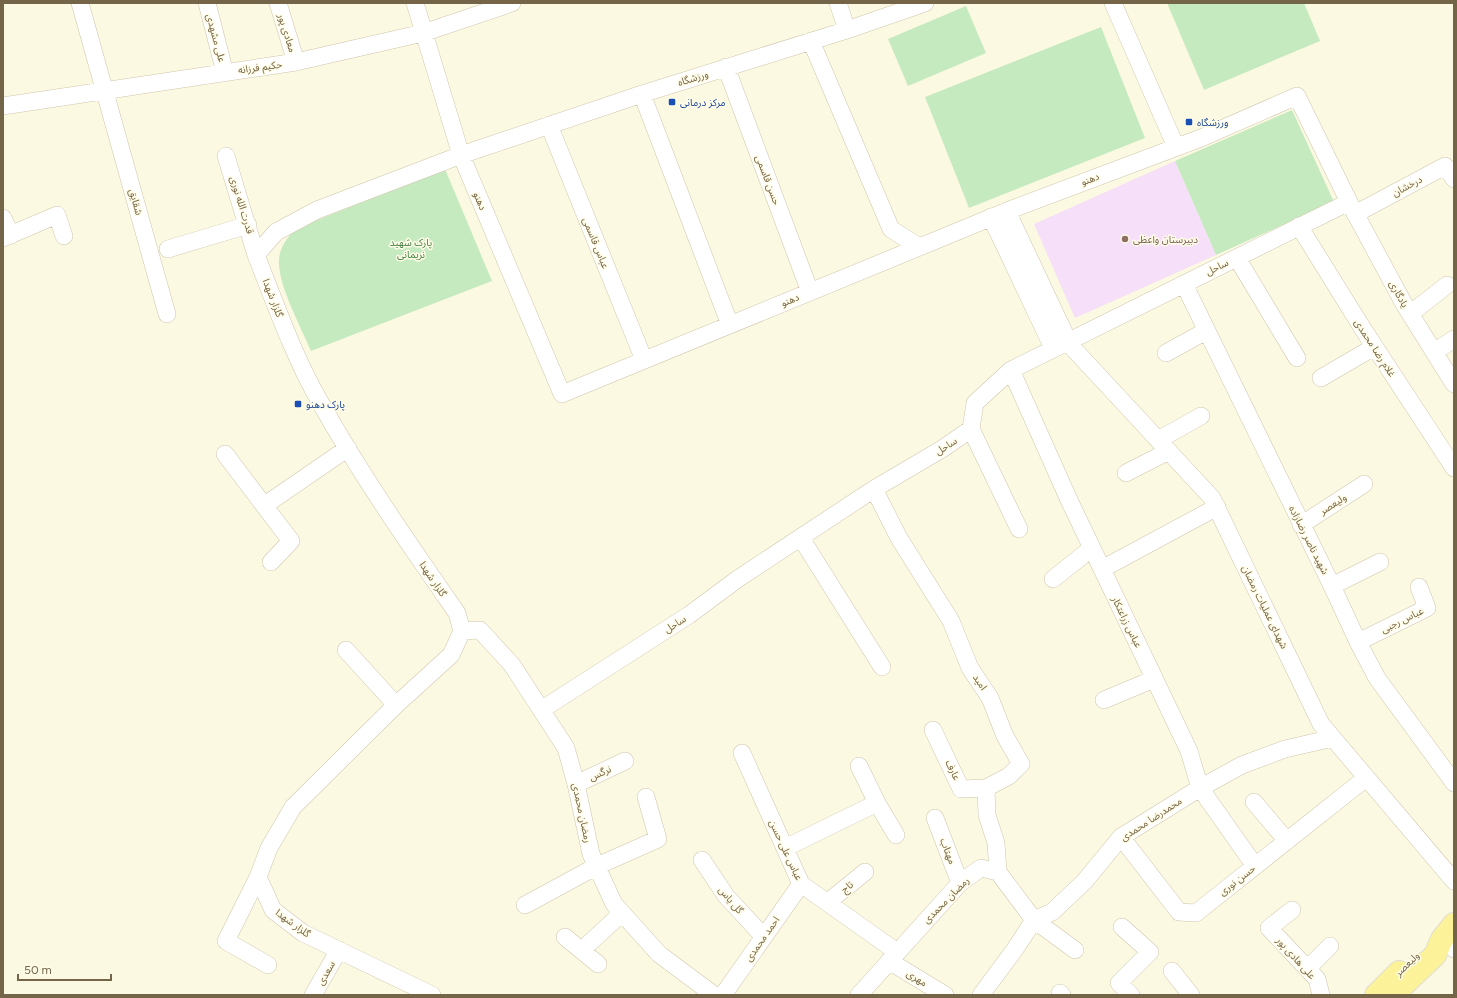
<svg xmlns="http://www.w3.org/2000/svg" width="1457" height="998" viewBox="0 0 1457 998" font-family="Figtree,'Noto Sans Arabic',sans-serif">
  <rect width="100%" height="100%" fill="#fcf9e2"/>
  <!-- education -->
  <path fill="#f6dff8" d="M1175,161L1216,255L1075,318L1034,224Z"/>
  <!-- green -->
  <path fill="#c6eac0" d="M1167,3H1304L1320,41L1204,90Z
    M966,6L986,53L908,86L888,39Z
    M1101,27L1145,138L969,208L925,97Z
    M1292,110L1334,202L1216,255L1175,161Z
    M445,169L492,281L311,351C301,327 277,284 279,259C280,247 287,238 295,229Z"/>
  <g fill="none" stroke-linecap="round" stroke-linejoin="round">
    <!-- minor casing -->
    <g stroke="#d0c5ac" stroke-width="18">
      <path id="minor" d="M80,3L167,314
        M207,3L225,73
        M278,3L296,62
        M415,3L461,155L562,394L1007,211L1201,138L1297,96L1349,202L1404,304L1454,384
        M838,3L847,30
        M1113,3L1176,147
        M811,41L891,229L919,247
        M726,67L810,292
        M642,94L730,325
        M3,106L296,62L423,33L512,3
        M549,125L644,360
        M226,156L256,255
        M1007,211L1070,345L1212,498L1321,724L1454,881
        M1355,214L1445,166L1454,179
        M991,217L1053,348
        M3,218L11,235
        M1299,226L1363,329L1454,468
        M3,238L57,215L64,236
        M168,249L248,225
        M1237,258L1297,358
        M1184,284L1332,586L1358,642L1377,678L1454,783
        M1410,314L1447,285
        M1434,352L1454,339
        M1166,353L1206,331
        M1011,370L1069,500L1189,751L1200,788L1255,866
        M1321,378L1374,347
        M971,429L1019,529
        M1158,440L1201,416
        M225,454L291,541L271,562
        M1126,473L1169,451
        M874,489L899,538L951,621L970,668L990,698L1005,736L1021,764L1009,776L986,788L987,815L996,843L998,872
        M265,505L348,448
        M1301,525L1364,484
        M801,538L882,667
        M1102,569L1217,507
        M1053,579L1092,548
        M1332,586L1380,562
        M462,631L480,630L512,665L566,748L576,784L591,854L614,904L659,954L714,995
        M1358,642L1427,608L1419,587
        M346,650L396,705
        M1104,700L1154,679
        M541,710L689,615L739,578L874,489L942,449L971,429L975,403L1011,370L1349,202
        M933,730L961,789L986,788
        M742,753L801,884L897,952
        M859,766L877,803L896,835
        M576,784L625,761
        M1254,802L1287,841
        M935,818L960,883
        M1121,837L1179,912L1196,913L1366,778
        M785,848L877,803
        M702,860L726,896L764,937
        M258,877L226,941L268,965
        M828,902L865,872
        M525,905L597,866L658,839L646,797
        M1292,910L1269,928L1317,979L1321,995
        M1122,927L1150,952L1119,983L1131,995
        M565,937L598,964
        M1442,939L1454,949
        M582,950L622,913
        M889,961L945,995
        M1307,969L1330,946
        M1172,971L1191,995
        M1060,993L1062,995
        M313,995L339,950
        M432,995L303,933L273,910L258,877L269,848L293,807L396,705L451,655L462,631L457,613C409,544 361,475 320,402C294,357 275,303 256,255L276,232L317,210L461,155L642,94L847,30L925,3
        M723,995L801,884
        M859,995L960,883L981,868L998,872L1034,920L1075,950
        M981,995L1015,949L1034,920L1052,912L1084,882L1121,837L1200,788L1242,765L1285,749L1333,738"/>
    </g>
    <!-- major casing -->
    <g stroke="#e0ddd7" stroke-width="24">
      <path id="major" d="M1376,995L1399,972
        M1393,995L1435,955L1442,939L1454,924"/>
    </g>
    <!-- minor -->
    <use href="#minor" stroke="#fff" stroke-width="17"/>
    <!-- major -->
    <use href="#major" stroke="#fcf299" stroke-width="22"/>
  </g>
  <!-- markers -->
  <g fill="#1a4fb4" stroke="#fffce8" stroke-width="1.5">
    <rect x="668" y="98" width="8" height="8" rx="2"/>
    <rect x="1185" y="118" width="8" height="8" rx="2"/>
    <rect x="294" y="400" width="8" height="8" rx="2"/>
  </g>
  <circle fill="#8d6e63" stroke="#fffce8" stroke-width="1.5" cx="1125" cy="239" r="4"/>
  <g text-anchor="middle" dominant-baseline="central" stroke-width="3" stroke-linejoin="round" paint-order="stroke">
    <!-- street labels -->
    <g font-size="10" fill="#746448" stroke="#fffce8">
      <text transform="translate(287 33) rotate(73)">معادی پور</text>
      <text transform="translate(216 38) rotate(75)">علی مشهدی</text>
      <text transform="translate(260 67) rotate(-8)">حکیم فرزانه</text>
      <text transform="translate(693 78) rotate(-17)">ورزشگاه</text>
      <text transform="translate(1090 179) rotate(-21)">دهنو</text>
      <text transform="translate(768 180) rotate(69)">حسن قاسمی</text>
      <text transform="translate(1407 186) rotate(-28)">درخشان</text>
      <text transform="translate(480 201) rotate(67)">دهنو</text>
      <text transform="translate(136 202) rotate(75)">شقایق</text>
      <text transform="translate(242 205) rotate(73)">قدرت الله نوری</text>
      <text transform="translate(596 243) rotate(68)">عباس قاسمی</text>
      <text transform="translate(1217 267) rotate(-26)">ساحل</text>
      <text transform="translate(1399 294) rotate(61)">یادگاری</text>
      <text transform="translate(273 298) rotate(69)">گلزار شهدا</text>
      <text transform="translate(790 300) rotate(-22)">دهنو</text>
      <text transform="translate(1375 348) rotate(57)">غلام رضا محمدی</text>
      <text transform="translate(946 446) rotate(-32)">ساحل</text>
      <text transform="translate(1333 504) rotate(-33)">ولیعصر</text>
      <text transform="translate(1309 540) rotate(63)">شهید ناصر رضازاده</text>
      <text transform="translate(433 579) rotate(56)">گلزار شهدا</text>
      <text transform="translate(1265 607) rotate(64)">شهدای عملیات رمضان</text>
      <text transform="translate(1402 620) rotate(-26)">عباس رجبی</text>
      <text transform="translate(1127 622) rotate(64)">عباس زراعتکار</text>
      <text transform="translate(675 624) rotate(-32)">ساحل</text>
      <text transform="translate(980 682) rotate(56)">امید</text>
      <text transform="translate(953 770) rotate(65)">عارف</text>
      <text transform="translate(600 773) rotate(-25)">نرگس</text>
      <text transform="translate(582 813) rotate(78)">رمضان محمدی</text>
      <text transform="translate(1151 819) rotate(-33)">محمدرضا محمدی</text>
      <text transform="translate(786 850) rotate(65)">عباس علی حسن</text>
      <text transform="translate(948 851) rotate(69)">مهتاب</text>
      <text transform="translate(1237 880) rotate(-38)">حسن نوری</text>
      <text transform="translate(847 887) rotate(-39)">تاج</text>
      <text transform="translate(731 900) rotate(50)">گل یاس</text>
      <text transform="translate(946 900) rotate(-45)">رمضان محمدی</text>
      <text transform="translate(293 923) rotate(36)">گلزار شهدا</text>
      <text transform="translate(762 939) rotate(-55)">احمد محمدی</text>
      <text transform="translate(1296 958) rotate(48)">علی هادی پور</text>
      <text transform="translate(1407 964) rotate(-45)">ولیعصر</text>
      <text transform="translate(326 973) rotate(-60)">سعدی</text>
      <text transform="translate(917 978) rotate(31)">مهری</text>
    </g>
    <!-- transit labels -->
    <g font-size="10" fill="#164399" stroke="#fffce8" text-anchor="start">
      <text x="680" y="102">مرکز درمانی</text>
      <text x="1197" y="122">ورزشگاه</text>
      <text x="306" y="404">پارک دهنو</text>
    </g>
    <!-- education labels -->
    <g font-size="10" fill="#785e54" stroke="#fffce8" text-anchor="start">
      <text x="1133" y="239">دبیرستان واعظی</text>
    </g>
    <!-- park labels -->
    <g font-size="10" fill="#448042" stroke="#fffce8">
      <text x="411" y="242">پارک شهید<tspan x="411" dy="12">نریمانی</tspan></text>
    </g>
  </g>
  <!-- border -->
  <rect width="1457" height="998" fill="none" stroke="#746448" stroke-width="8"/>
  <!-- scale -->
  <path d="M18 974v6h93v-6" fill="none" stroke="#746448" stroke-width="2"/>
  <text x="24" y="974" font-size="12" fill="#746448" stroke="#fffce8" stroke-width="3" paint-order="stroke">50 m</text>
</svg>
